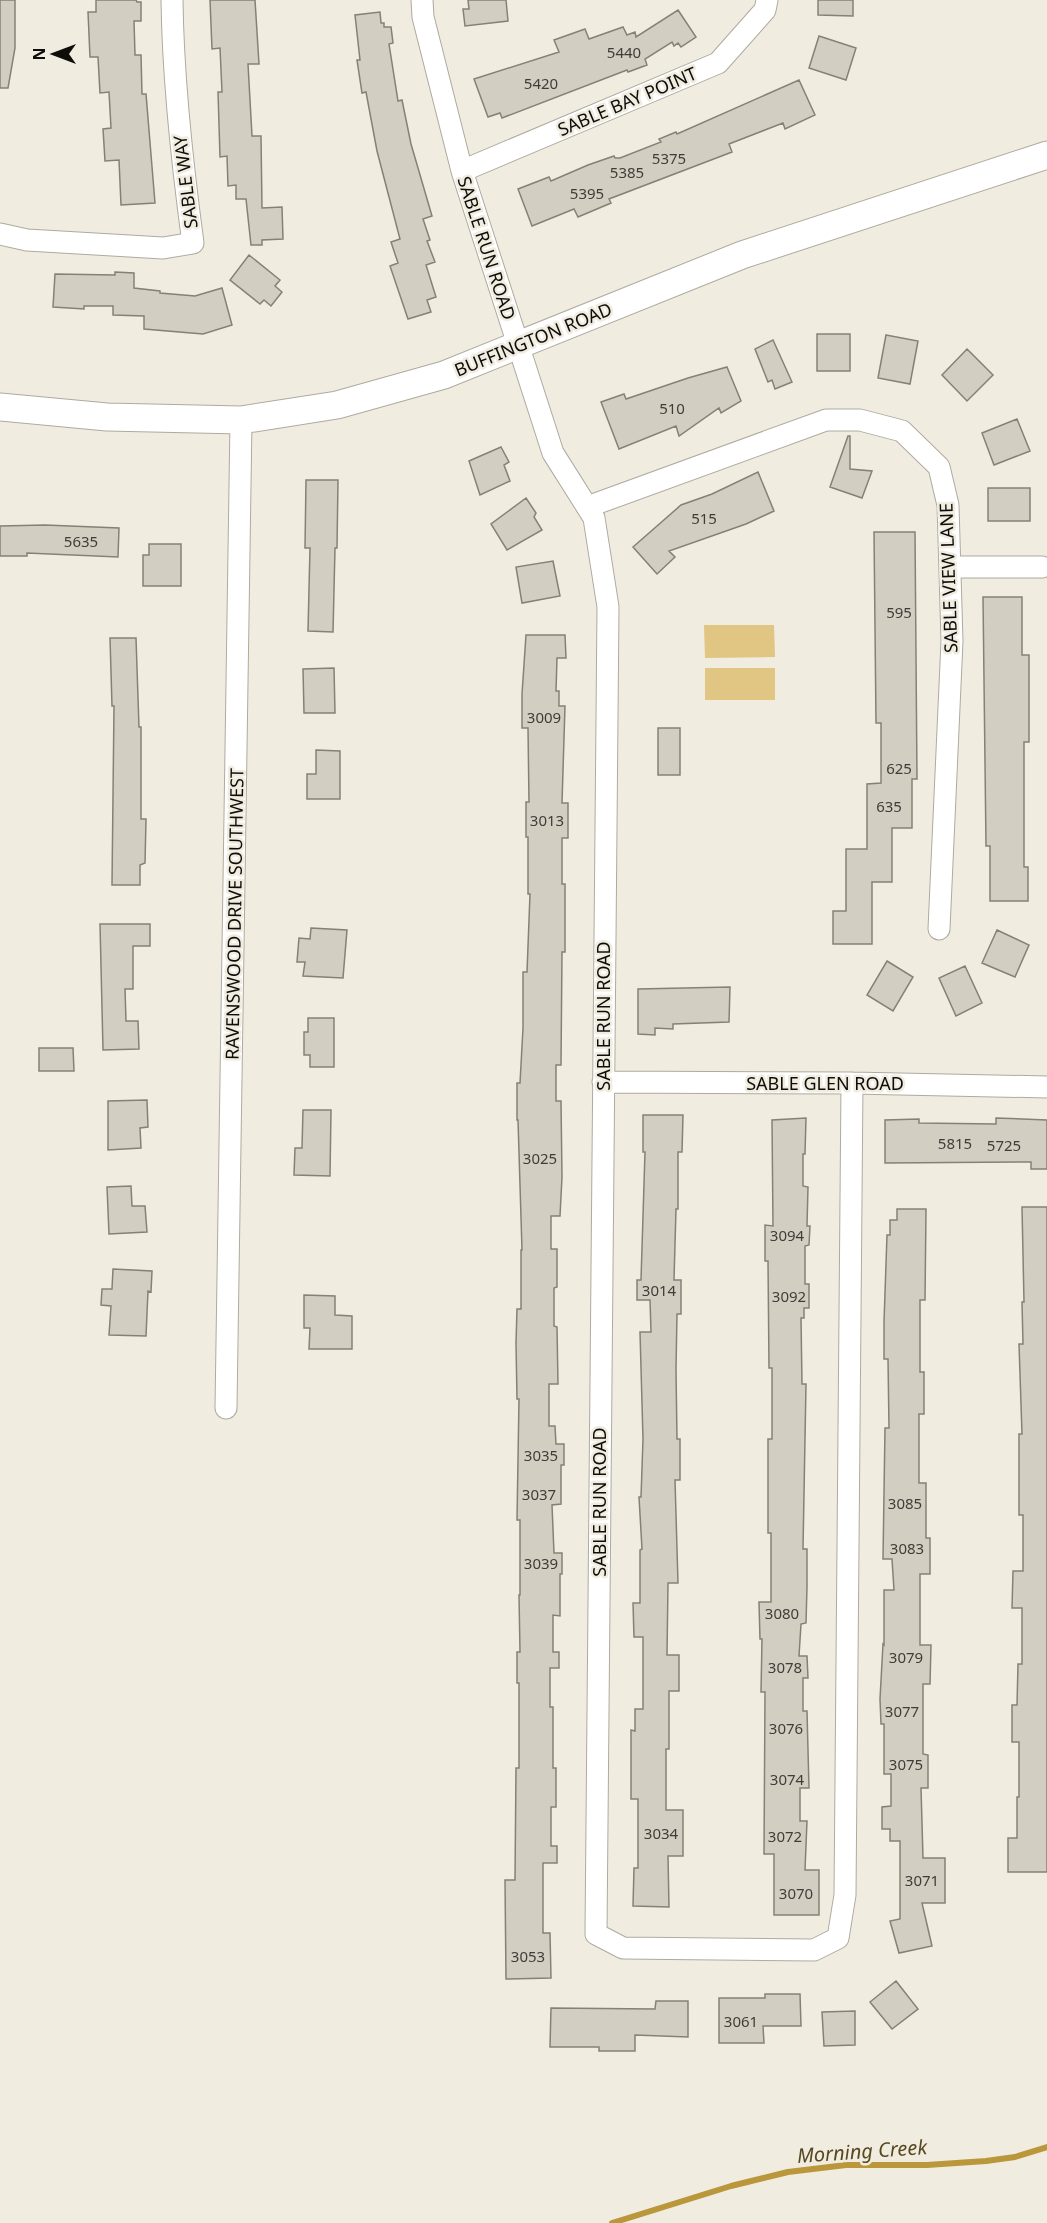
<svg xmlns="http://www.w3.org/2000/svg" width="1047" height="2223" viewBox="0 0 1047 2223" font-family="'Noto Sans',sans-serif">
  <rect width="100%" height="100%" fill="#f1ece0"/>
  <!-- green -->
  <path fill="#e1c683" d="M704,625H774L775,657L705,658Z
    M705,668H775V700H705Z"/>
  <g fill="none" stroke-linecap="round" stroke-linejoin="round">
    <!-- stream -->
    <path stroke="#b9973a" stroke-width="6" d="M612,2223L731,2186L788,2172L846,2165H927L986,2161L1015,2157L1047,2147"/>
  </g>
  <!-- building -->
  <path fill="#d3cec2" stroke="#858176" stroke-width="1.5" d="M0,0H15V48L8,88H0Z
    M96,0H136L137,2H141V21H134L135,55H141L142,94H146L155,203L121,205L119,160L105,161L103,129L111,128L109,92L100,93L98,57H90L88,12H96Z
    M210,0H255L259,64H248L252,136H261L262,208L282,207L283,239L262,240V245H251L246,199H236V185L228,186L227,156L220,157L218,92H222L220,48L212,49Z
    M468,0H506L508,21L465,26L463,9H469Z
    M818,0H853V16L818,15Z
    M678,10L696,37L681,47L678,43L674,46L672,42L645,59L647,65L628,72L627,70L502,118L500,113L488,117L474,79L559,52L554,40L585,29L589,39L623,27L627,35L635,32L636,37Z
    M380,12L381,23H384V27H391L393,43L389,44L398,101L402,100L411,144L432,216L423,219L430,240L427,241L435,262L426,265L436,297L427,300L431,312L408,319L390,266L398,263L391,242L400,239L377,151L366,92L362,93L357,60H360L355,15Z
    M819,36L856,48L846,80L809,68Z
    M799,80L815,115L785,129L783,123L729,144L732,152L609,199L611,203L578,217L574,209L532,226L518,189L549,177L551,181L588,165L614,156L615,158H620L661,142L659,139L676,132L677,134Z
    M249,255L280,280L275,286L282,292L271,306L264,300L260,304L230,280Z
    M115,272L134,273V288L160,291V293L195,296L222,288L232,325L203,334L144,329V316L113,315V306H84V309L53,307L55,274L115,275Z
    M817,334H850V371H817Z
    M886,335L918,341L910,384L878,378Z
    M773,340L792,382L775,389L772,380L768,382L755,349Z
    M967,349L993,375L967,401L942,375Z
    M727,367L741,401L721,413L719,408L679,436L676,426L619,449L601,402L624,394L626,399L688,378Z
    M1017,419L1030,451L994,465L982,433Z
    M848,436H850V469L872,471L862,498L830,487Z
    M501,447L509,462L504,465L510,481L480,495L469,461Z
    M758,472L774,511L746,524L669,551L675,557L657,574L633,547L681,505L712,494Z
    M306,480H338L337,548H335L333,632L308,631L310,548H305Z
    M988,488H1030V521H988Z
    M526,498L536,513L534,517L542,530L507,550L491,524Z
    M45,525L119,528L118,557L27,553V556H0V526Z
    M874,532H915L917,779H912V828H892V882H872V944H833V911H846V849H867V784L881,783V723H876Z
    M149,544H181V586H143V555H149Z
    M553,561L560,596L522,603L516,567Z
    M983,597H1022V655H1029V742H1024V867H1028V901H990V846H986Z
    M526,635H565L566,658H557L556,691H559V706H565L562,803H568V838H562V884H565V952H562L561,1065H556V1101H561L562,1177L560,1216H551V1249H557V1287L554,1288V1326L557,1327L558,1384H549V1426H555L556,1444H564V1465H561V1504L552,1505L554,1553H562V1574H560V1616L553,1615V1652H559V1668H550V1707H553V1768H556V1807H551V1846H557V1863H543V1933H550L551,1978L506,1979L505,1880H515L516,1768H519V1683H517V1652H520L519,1595H520V1520H517L519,1399H517L516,1343L517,1309H521V1250H522L518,1120H517V1083H520L523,1028V972H527L530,894H528V837H526V802H529L528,728H522V694Z
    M110,638H136L139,727H141V819H146L145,863L140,865V885H112L114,706H112Z
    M334,668L335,713H304L303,669Z
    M658,728H680V775H658Z
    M316,750L340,751V799H307V774H316Z
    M100,924H150V946H133V989H125L126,1021H138L139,1049L103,1050Z
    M311,928L347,930L343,978L303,976L305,962H297L299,938L310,939Z
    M997,930L1029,945L1015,977L982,963Z
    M887,961L913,977L893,1011L867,995Z
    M965,966L982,1003L956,1016L939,978Z
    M730,987L729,1022L673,1024V1029L655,1028V1035L638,1034V989Z
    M308,1018H334V1067H310V1055H304V1032H308Z
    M39,1048H73L74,1071H39Z
    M147,1100L148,1127L140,1128L141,1148L108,1150V1101Z
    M303,1110H331L330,1176L294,1175L295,1148H302Z
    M643,1115H683L682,1152H678V1209H676L674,1280H681V1314H677L676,1369L677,1439H680V1480H675L678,1583H668L667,1655H679V1691H669V1749H666V1810H683V1856H668L669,1907L633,1906L634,1868H638V1799H631V1730L635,1731V1709H643V1637H634L633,1603H640V1550L642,1549L639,1497H641L643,1439L640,1332H651L650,1300H637V1280H641L645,1152H643Z
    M806,1118L805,1154H803V1186L808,1187L807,1226H810L809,1245L805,1246V1284H809V1308H804V1318H801L802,1384H806L803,1549H807V1587L806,1623L801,1624L799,1656H807L808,1678H803V1711H807L809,1788H800V1821H807L805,1870H819V1915H774V1854H764L765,1692H761L762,1639H760L759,1602H771V1533H768V1439H772V1368H769L768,1261H765V1225L773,1226L772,1120Z
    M996,1118L1047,1120V1169H1031V1162L885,1163V1120L919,1119V1123L996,1124Z
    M131,1186L132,1206H145L147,1232L109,1234L107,1187Z
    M1022,1207H1047V1872H1008V1838H1017V1797H1019V1742H1012V1705H1017L1018,1664H1022V1608H1012L1013,1571H1023V1515H1019V1434H1022L1019,1344H1023L1022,1302H1024Z
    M897,1209H926L925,1300H920V1372H924V1414H919V1483H926V1538H930V1574H920V1645H931L930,1684H923V1754L928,1755V1788H921L923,1858H945V1903H922L932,1946L899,1953L890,1921L900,1919V1841H890V1829H882V1807L891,1806V1774H884V1724H881L880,1699L883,1644L884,1645V1590H894L892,1559H883L885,1428H889L888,1359H884V1322L887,1235H890V1220H897Z
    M113,1269L152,1271L151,1292L148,1291L146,1336L109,1335L111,1306L101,1305L102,1289H112Z
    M304,1295L335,1296V1315L352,1316V1349H309L310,1328H304Z
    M896,1981L918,2009L892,2029L870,2002Z
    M765,1994H800L801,2026H763L764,2043H719V1998H765Z
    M656,2001H688V2037L635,2035V2051H599V2047H550L551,2008L655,2009Z
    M855,2011V2045L824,2046L822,2012Z"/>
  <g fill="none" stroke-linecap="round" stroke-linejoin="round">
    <!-- minor casing -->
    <g stroke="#afaa9f" stroke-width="23">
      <path id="minor" d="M422,0L423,17L462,171L553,453L594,518L608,607L596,1934L623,1948L814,1950L838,1938L845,1895L852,1083
        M462,171L718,63L765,10L767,0
        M0,234L27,240L163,248L193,243C182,162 173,82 172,0
        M587,507L826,420H860L902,431L939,467L948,505L952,641L939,929
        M950,567H1042
        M603,1082L852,1083L1047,1087
        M226,1408L241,420"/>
    </g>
    <!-- tertiary casing -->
    <g stroke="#afaa9f" stroke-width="29">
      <path id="tertiary" d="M0,407L107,417L241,420L337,405L444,375L742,255L1047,155"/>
    </g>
    <!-- minor -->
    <use href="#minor" stroke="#fff" stroke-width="21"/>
    <!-- tertiary -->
    <use href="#tertiary" stroke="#fff" stroke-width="27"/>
  </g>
  <g text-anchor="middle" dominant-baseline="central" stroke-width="5" stroke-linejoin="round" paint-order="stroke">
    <!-- number labels -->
    <g font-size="15" fill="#403d38">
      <text x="624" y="52">5440</text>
      <text x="541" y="83">5420</text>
      <text x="669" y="158">5375</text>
      <text x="627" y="172">5385</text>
      <text x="587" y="193">5395</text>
      <text x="672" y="408">510</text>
      <text x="704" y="518">515</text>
      <text x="81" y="541">5635</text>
      <text x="899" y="612">595</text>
      <text x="544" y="717">3009</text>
      <text x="899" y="768">625</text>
      <text x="889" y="806">635</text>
      <text x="547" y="820">3013</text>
      <text x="955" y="1143">5815</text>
      <text x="1004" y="1145">5725</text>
      <text x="540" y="1158">3025</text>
      <text x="787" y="1235">3094</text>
      <text x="659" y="1290">3014</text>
      <text x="789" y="1296">3092</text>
      <text x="541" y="1455">3035</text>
      <text x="539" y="1494">3037</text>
      <text x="905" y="1503">3085</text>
      <text x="907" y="1548">3083</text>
      <text x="541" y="1563">3039</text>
      <text x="782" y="1613">3080</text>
      <text x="906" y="1657">3079</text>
      <text x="785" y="1667">3078</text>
      <text x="902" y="1711">3077</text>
      <text x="786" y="1728">3076</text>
      <text x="906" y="1764">3075</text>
      <text x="787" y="1779">3074</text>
      <text x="661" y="1833">3034</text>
      <text x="785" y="1836">3072</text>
      <text x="922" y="1880">3071</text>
      <text x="796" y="1893">3070</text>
      <text x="528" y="1956">3053</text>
      <text x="741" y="2021">3061</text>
    </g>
    <!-- street labels -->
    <g font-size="18" fill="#0f0d0a" stroke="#f1ece0">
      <text transform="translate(627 101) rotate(-23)">SABLE BAY POINT</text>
      <text transform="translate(185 182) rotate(-97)">SABLE WAY</text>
      <text transform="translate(487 248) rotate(72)">SABLE RUN ROAD</text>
      <text transform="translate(533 339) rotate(-22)">BUFFINGTON ROAD</text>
      <text transform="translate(948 578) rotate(-92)">SABLE VIEW LANE</text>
      <text transform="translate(234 914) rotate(-89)">RAVENSWOOD DRIVE SOUTHWEST</text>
      <text transform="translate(603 1016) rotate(-90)">SABLE RUN ROAD</text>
      <text x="825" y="1083">SABLE GLEN ROAD</text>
      <text transform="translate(599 1502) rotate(-90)">SABLE RUN ROAD</text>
    </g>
    <!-- water labels -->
    <g font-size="20" font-style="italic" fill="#574821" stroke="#f1ece0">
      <text transform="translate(862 2151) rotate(-4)">Morning Creek</text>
    </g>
  </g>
  <!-- north arrow -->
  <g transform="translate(54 54) rotate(270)" stroke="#f1ece0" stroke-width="4.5" paint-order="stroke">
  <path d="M0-4.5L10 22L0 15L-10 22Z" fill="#0f0d0a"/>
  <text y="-9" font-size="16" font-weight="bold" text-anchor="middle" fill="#0f0d0a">N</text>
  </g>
</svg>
